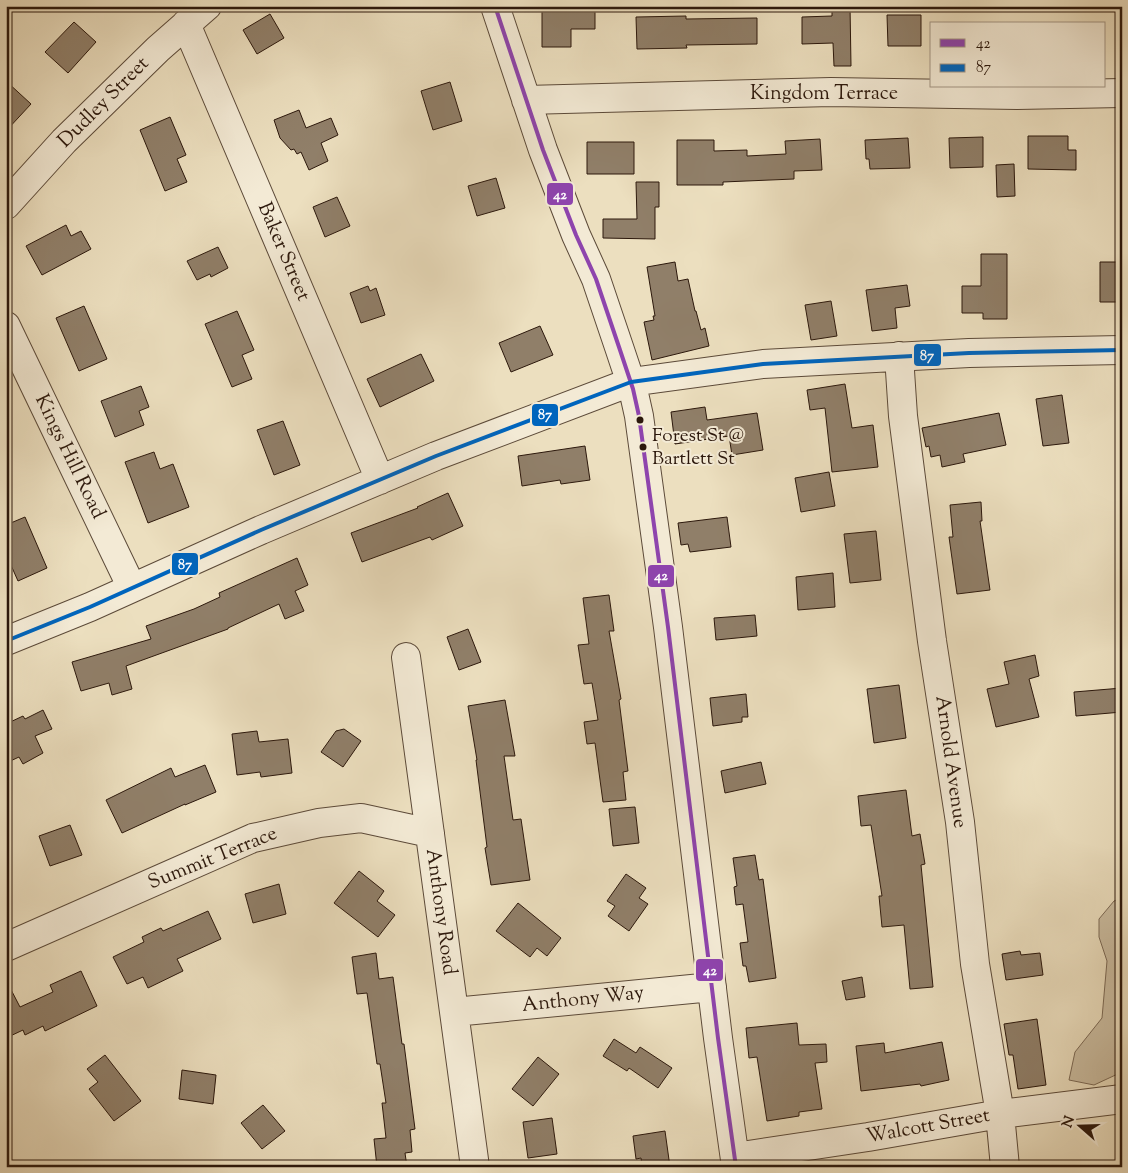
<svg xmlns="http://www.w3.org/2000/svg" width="1128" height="1173" viewBox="0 0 1128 1173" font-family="'Sorts Mill Goudy',serif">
  <rect width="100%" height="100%" fill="#ecdfbf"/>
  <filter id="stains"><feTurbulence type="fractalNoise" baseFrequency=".004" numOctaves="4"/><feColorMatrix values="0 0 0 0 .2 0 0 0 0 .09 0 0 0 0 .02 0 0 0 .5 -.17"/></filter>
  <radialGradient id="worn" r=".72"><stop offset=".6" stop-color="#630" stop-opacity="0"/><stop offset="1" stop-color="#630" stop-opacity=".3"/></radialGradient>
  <!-- green -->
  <path fill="#cbbda1" stroke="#7c6a56" d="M1122,898V1072L1094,1085L1069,1080L1075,1052L1102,1018L1107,961L1099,937V919L1114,901Z"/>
  <!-- building -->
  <path fill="#907f69" stroke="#2c180c" d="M542,6H595V29H571V47H542Z
    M832,6H850L851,66H834L833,43L802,44V17L832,16Z
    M270,14L284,38L257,54L243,30Z
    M887,15H921V46H888Z
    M686,16V19L757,18V44L686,45L687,48L637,49L636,17Z
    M74,22L96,42L68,73L45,52Z
    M6,81L31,104L6,131Z
    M450,82L462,121L433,130L421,91Z
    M299,110L306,128L331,118L338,135L321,143L328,161L309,170L301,152L297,154L294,149L291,150L280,138L274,120Z
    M170,117L186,155L177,159L187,182L165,191L140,130Z
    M1028,136H1068V150H1076V170L1028,169Z
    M983,137V167L950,168L949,138Z
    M908,138L910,168L870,169L869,159H866L865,140Z
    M820,139L822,170L794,171V179L723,182V185H677V140H714V151L747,150V156L786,154L785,141Z
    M587,142H634V174H587Z
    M1014,164L1015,196L997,197L996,165Z
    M496,178L505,208L477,216L468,186Z
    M636,182H659V207H655V239L603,238V219H637Z
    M337,197L350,226L325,237L313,207Z
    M66,225L71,236L81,231L91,249L42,275L26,246Z
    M218,247L228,268L211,277L210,274L197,280L187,261Z
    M981,254H1007V319H983V313H962V286H981Z
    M675,262L678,281L688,279L695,311H696L701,330L705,328L709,346L652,360L644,322L654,320L653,316H655L647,267Z
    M1100,262H1122V302H1100Z
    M907,285L910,306L895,308L897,328L872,331L866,290Z
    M368,286L370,291L376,288L385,315L361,323L350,293Z
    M831,301L837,336L811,340L805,305Z
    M84,306L107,359L79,371L56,318Z
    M237,311L254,350L242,355L252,379L232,387L205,324Z
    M540,326L553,355L511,372L499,343Z
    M421,354L434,381L380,407L367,379Z
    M845,384L852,428L873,425L878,467L832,472L825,408L810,410L807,390Z
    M141,386L149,407L139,411L144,425L115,437L101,401Z
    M1062,395L1069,443L1043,446L1036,399Z
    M705,407L707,420L757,413L763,450L732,455L729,436L675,444L671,412Z
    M999,413L1006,445L963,454L965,462L942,467L940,455L931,457L929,446L926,447L922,428Z
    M283,421L300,465L274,475L257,430Z
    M585,446L590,480L561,484L560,480L522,486L518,456Z
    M154,452L160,469L173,464L189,507L148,523L125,462Z
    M829,472L835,506L801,512L795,478Z
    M448,493L463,526L432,540L430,537L362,562L351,533L418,508L417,507Z
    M981,502L982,521H980L990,590L957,594L949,537H953L950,505Z
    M25,517L47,568L18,581L6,554V525Z
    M727,517L731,547L690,552L688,544L681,545L678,523Z
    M876,531L881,580L850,583L844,534Z
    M297,558L308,585L295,591L304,611L285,619L279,604L228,628V629L126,666L132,689L112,695L109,683L81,691L72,662L151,639L146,626L194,609L220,597L219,593Z
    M833,573L835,607L798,610L796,577Z
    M609,595L614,631H609L621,699L619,700L628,771L623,772L626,800L603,802L595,743L587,744L584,722L598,720L592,683L584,684L578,645L589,644L583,598Z
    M755,615L757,636L716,640L714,618Z
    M468,629L481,662L459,670L447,637Z
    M1035,655L1039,676L1029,679L1039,717L996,727L987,689L1009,684L1004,662Z
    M899,685L906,738L874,743L867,689Z
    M1122,688V712L1076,716L1074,692Z
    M746,694L748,717H742V722L713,726L710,698Z
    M505,700L515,756H504L513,820L521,819L530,880L491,885L485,848L487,847L476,760H477L468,706Z
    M43,710L52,729L35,736L43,753L23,764L19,757L6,763V724L23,716L25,719Z
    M344,729L361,741L343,767L321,752L336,731Z
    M257,731L259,742L288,739L292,773L261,777L260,772L237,775L232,734Z
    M761,762L766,784L725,793L721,771Z
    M205,765L216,792L185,805V804L122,833L106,800L171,768L175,777Z
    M906,790L912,836L920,834L925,864L921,865L933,987L910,989L904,925L882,927L879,896H882L871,825L861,826L858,796Z
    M635,807L639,843L613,846L609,809Z
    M70,825L82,855L50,866L39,836Z
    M755,855L759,880L763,879L776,978L749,982L746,966H743L740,943L748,942L743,904L736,905L734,887L737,886L733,858Z
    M359,871L384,891L377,901L395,915L378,937L334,903Z
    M626,874L646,888L639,898L648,904L629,931L608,916L615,906L607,901Z
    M279,884L286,914L253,923L245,894Z
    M518,903L561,938L547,956L537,948L530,957L496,931Z
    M208,911L221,939L177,959L183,971L148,988L143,977L127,984L113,957L144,942L142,937L161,928L163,931Z
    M1020,951L1021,955L1040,953L1043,975L1006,980L1002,954Z
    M376,953L379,979L393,977L402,1044H404L415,1129L410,1130L412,1152L405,1153L407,1167H377L374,1139L386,1138L382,1103H386L380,1064H377L367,993L357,994L352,957Z
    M81,971L97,1006L45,1031L43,1026L25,1035L23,1030L6,1038V980L20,1007L53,992L50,985Z
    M862,977L865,997L846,1000L842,981Z
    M1037,1019L1046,1085L1018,1089L1013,1055H1009L1004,1024Z
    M797,1023L799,1045L826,1044L827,1062L815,1063L822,1109L799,1112V1116L767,1121L757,1057L749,1058L746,1028Z
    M614,1039L636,1053L640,1047L672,1068L658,1088L629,1068L627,1071L603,1056Z
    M942,1042L949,1080L921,1086L920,1084L861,1091L856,1046L884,1043L885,1053Z
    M105,1055L141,1101L114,1121L89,1089L98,1082L87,1069Z
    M538,1057L559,1074L533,1106L512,1089Z
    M182,1070L216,1075L213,1104L179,1099Z
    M263,1105L285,1131L262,1149L241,1123Z
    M552,1118L557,1154L528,1158L523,1122Z
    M665,1131L670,1167H642L641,1158L636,1159L633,1136Z"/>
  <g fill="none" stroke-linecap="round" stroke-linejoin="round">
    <!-- minor casing -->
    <g stroke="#5c4a39" stroke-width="30">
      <path id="minor" d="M495,6L543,150L576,235L596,279L620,350L633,389L639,416L668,627L718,1038L736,1167
        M186,24L380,480
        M526,100L831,92L1017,95L1122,93
        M6,205L64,141L158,49L207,6
        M6,326L132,588
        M899,356L903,416L932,641L960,822L975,964L1000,1114L1005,1167
        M6,641L90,607L261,530L436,456L631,382L763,364L969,353L1122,350
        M406,657L475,1167
        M6,947L253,838L319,823L361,818L430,833
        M454,1012L712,987
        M735,1157L868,1137L1000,1114L1122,1099"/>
    </g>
    <!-- minor -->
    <use href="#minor" stroke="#f3ead5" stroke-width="28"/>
    <!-- bus-1 casing -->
    <g stroke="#f3ead5" stroke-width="8">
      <path id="bus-1" d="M495,6L543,150L576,235L596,279L620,350L633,389L639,416L668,627L718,1038L736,1167"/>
    </g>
    <!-- bus-2 casing -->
    <g stroke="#f3ead5" stroke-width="8">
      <path id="bus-2" d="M6,641L90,607L261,530L436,456L631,382L763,364L969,353L1122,350"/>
    </g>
    <!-- bus-1 -->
    <use href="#bus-1" stroke="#8e44ad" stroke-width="4"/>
    <!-- bus-2 -->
    <use href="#bus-2" stroke="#0065bd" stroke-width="4"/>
  </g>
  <!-- markers -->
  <g fill="#2c180c" stroke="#f3ead5" stroke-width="2">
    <circle cx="640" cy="420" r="4.5"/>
    <circle cx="643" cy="447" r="4.5"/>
  </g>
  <g text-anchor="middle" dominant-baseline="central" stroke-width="4" stroke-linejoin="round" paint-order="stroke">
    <!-- bus labels -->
    <g font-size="19" fill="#2c180c" stroke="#f3ead5" text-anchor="start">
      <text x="652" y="436">Forest St @<tspan x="652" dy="23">Bartlett St</tspan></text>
    </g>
    <!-- street labels -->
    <g font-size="20" fill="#2c180c" stroke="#f3ead5">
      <text x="824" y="94">Kingdom Terrace</text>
      <text transform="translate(104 103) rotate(-45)">Dudley Street</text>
      <text transform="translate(283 252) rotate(67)">Baker Street</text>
      <text transform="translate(69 457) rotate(64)">Kings Hill Road</text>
      <text transform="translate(950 762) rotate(82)">Arnold Avenue</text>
      <text transform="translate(213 859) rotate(-22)">Summit Terrace</text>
      <text transform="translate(440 912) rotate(82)">Anthony Road</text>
      <text transform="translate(583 1000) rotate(-6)">Anthony Way</text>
      <text transform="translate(928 1127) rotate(-10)">Walcott Street</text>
    </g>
  </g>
  <g stroke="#f3ead5" stroke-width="2">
    <rect x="546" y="182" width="28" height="24" rx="5" fill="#8e44ad"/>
    <rect x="913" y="343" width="29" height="24" rx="5" fill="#0065bd"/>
    <rect x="531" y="403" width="28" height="24" rx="5" fill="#0065bd"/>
    <rect x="171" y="552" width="28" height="24" rx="5" fill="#0065bd"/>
    <rect x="647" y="564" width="28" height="24" rx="5" fill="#8e44ad"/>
    <rect x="695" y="958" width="29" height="24" rx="5" fill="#8e44ad"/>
  </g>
  <g font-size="14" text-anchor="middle" font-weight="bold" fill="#fff">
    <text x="560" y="199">42</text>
    <text x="927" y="360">87</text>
    <text x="545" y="419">87</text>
    <text x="185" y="569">87</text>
    <text x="661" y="580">42</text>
    <text x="710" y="975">42</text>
  </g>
  <!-- margin -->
  <rect width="1128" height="1173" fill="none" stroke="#ecdfbf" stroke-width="25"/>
  <rect x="8" y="8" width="1113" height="1158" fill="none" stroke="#2c180c" stroke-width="2.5"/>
  <rect x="12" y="12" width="1103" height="1148" fill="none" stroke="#2c180c"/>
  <!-- legend -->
  <rect x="930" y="22" width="175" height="65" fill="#f3ead5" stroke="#a39685"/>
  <rect x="940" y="39" width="25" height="8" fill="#8e44ad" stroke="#a39685"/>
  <text x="976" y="48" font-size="15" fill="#2c180c">42</text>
  <rect x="940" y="64" width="25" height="8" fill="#0065bd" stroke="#a39685"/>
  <text x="976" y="72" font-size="15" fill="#2c180c">87</text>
  <!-- north arrow -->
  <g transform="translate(1080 1126) rotate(290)" stroke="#f3ead5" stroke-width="4" paint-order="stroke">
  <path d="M0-4L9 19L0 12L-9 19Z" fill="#2c180c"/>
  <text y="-8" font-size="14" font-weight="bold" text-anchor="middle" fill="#2c180c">N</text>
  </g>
  <rect width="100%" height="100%" filter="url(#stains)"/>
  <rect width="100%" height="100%" fill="url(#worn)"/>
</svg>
